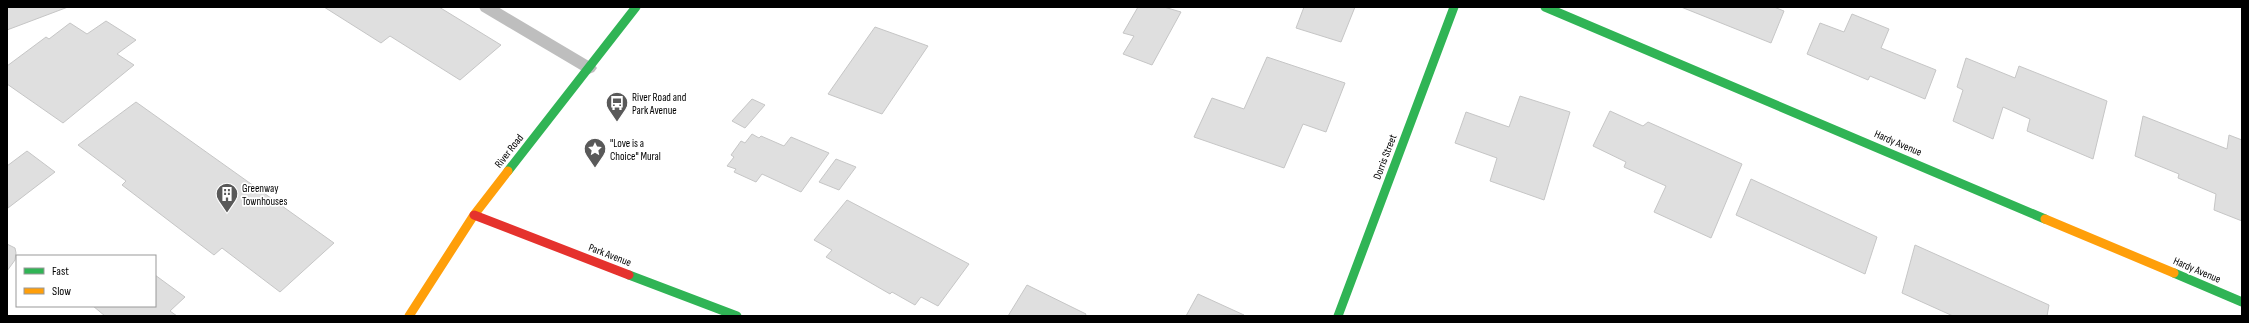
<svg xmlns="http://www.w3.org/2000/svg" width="2249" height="323" viewBox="0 0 2249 323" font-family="'Sofia Sans Condensed',sans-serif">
  <rect width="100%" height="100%" fill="#fff"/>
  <!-- building -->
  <path fill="#dfdfdf" stroke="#c6c6c6" d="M7,7H68L7,30Z
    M324,7H439L501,45L460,80L390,36L381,43Z
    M1138,7H1164L1181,12L1152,65L1123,54L1134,36L1123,33Z
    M1304,7H1355L1341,42L1296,28Z
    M1681,7H1774L1784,11L1771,43Z
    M1852,14L1889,29L1881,48L1936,70L1925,99L1870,76L1868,80L1807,54L1820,23L1844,32Z
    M106,21L136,40L117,54L134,65L63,123L7,84V66L46,37L49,39L70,23L87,34Z
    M875,27L928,46L882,114L828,94Z
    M1267,57L1345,83L1326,132L1303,124L1284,168L1194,137L1212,98L1244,109Z
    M1966,58L2015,78L2019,66L2107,101L2093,159L2027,131L2030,119L2003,107L1993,139L1953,121L1963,90L1957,87Z
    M1520,96L1570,112L1544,200L1490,181L1497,158L1455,143L1466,112L1509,127Z
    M752,99L765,105L745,128L732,121Z
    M136,102L334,243L280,292L222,248L214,255L122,185L126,181L78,145Z
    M1610,111L1643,126L1648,122L1742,164L1711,238L1654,212L1666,186L1624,167L1626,162L1593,146Z
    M2143,116L2227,149L2229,135L2242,140V221L2214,210L2216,194L2178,178L2179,174L2135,156Z
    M752,134L759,138L761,136L784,146L791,137L829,153L801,192L762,174L756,182L734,172L736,169L727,166L734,157L731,155L741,141L745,143Z
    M27,151L55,172L8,208L7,166Z
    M836,159L856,167L839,190L819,182Z
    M1751,179L1877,237L1865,274L1736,215Z
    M847,200L969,264L938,306L921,297L915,305L892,292L890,294L826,257L832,250L814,240Z
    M7,244L15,248L16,253L15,260L7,271Z
    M1915,245L2049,305L2047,316H1953L1902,293Z
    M155,275L185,297L170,311L177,316H105L93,306H155Z
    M1027,285L1086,314L1085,316H1008Z
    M1198,294L1244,315L1186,316Z"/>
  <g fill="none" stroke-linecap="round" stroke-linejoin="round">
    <!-- lane -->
    <path fill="#bebebe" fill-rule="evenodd" d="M479,7H498L594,64L597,68L594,72L589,74L584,72L481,11Z"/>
    <!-- fast -->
    <path stroke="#30b455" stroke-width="9" d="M1545,7L2045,219
      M508,171L636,7
      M2174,273L2242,302
      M629,275L737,316
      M1338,316L1454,7"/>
    <!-- slow -->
    <path stroke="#ff9f0a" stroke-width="9" d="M2045,219L2174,273
      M409,316L474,215L508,171"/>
    <!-- jam -->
    <path stroke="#e5322d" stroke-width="9" d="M474,215L629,275"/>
  </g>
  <!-- icons -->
  <defs>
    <g id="bus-pin" transform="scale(1.15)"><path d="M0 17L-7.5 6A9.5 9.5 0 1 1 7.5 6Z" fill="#595959" stroke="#fff"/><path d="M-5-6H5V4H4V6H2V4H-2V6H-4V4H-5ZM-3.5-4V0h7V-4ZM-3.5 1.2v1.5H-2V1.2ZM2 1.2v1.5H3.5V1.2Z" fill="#fff"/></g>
    <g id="sight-pin" transform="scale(1.15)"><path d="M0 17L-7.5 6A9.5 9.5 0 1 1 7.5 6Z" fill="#595959" stroke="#fff"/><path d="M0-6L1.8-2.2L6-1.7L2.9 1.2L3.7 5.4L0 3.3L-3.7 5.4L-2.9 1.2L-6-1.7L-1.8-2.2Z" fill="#fff"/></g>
    <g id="building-pin" transform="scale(1.15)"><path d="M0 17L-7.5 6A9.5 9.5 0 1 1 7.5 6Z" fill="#595959" stroke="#fff"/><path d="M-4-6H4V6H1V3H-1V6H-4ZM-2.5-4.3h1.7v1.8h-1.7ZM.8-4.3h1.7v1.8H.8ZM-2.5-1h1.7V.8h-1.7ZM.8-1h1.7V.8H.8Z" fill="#fff"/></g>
  </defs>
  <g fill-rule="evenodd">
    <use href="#bus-pin" x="617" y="103"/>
    <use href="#sight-pin" x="595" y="149"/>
    <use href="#building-pin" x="227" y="194"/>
  </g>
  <g text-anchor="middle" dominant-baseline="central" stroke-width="3.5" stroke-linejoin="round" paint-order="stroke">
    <!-- poi labels -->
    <g font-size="11" fill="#000" stroke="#fff" text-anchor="start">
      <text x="632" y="97">River Road and<tspan x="632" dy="13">Park Avenue</tspan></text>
      <text x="610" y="143">"Love is a<tspan x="610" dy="13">Choice" Mural</tspan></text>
      <text x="242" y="188">Greenway<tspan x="242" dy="13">Townhouses</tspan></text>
    </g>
    <!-- street labels -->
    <g font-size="11" fill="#000" stroke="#fff">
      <text transform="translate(1898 143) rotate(23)">Hardy Avenue</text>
      <text transform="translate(509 151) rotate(-52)">River Road</text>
      <text transform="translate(1385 157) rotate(-69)">Dorris Street</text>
      <text transform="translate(610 255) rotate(21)">Park Avenue</text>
      <text transform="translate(2197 270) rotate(23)">Hardy Avenue</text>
    </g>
  </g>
  <!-- border -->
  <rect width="2249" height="323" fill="none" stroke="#000000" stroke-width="16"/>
  <!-- legend -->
  <rect x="16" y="255" width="140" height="52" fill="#ffffff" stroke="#999999"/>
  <rect x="24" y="268" width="20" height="6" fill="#30b455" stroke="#999999"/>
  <text x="52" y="275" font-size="12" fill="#000000">Fast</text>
  <rect x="24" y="288" width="20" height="6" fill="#ff9f0a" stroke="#999999"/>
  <text x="52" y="295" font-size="12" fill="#000000">Slow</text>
</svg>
